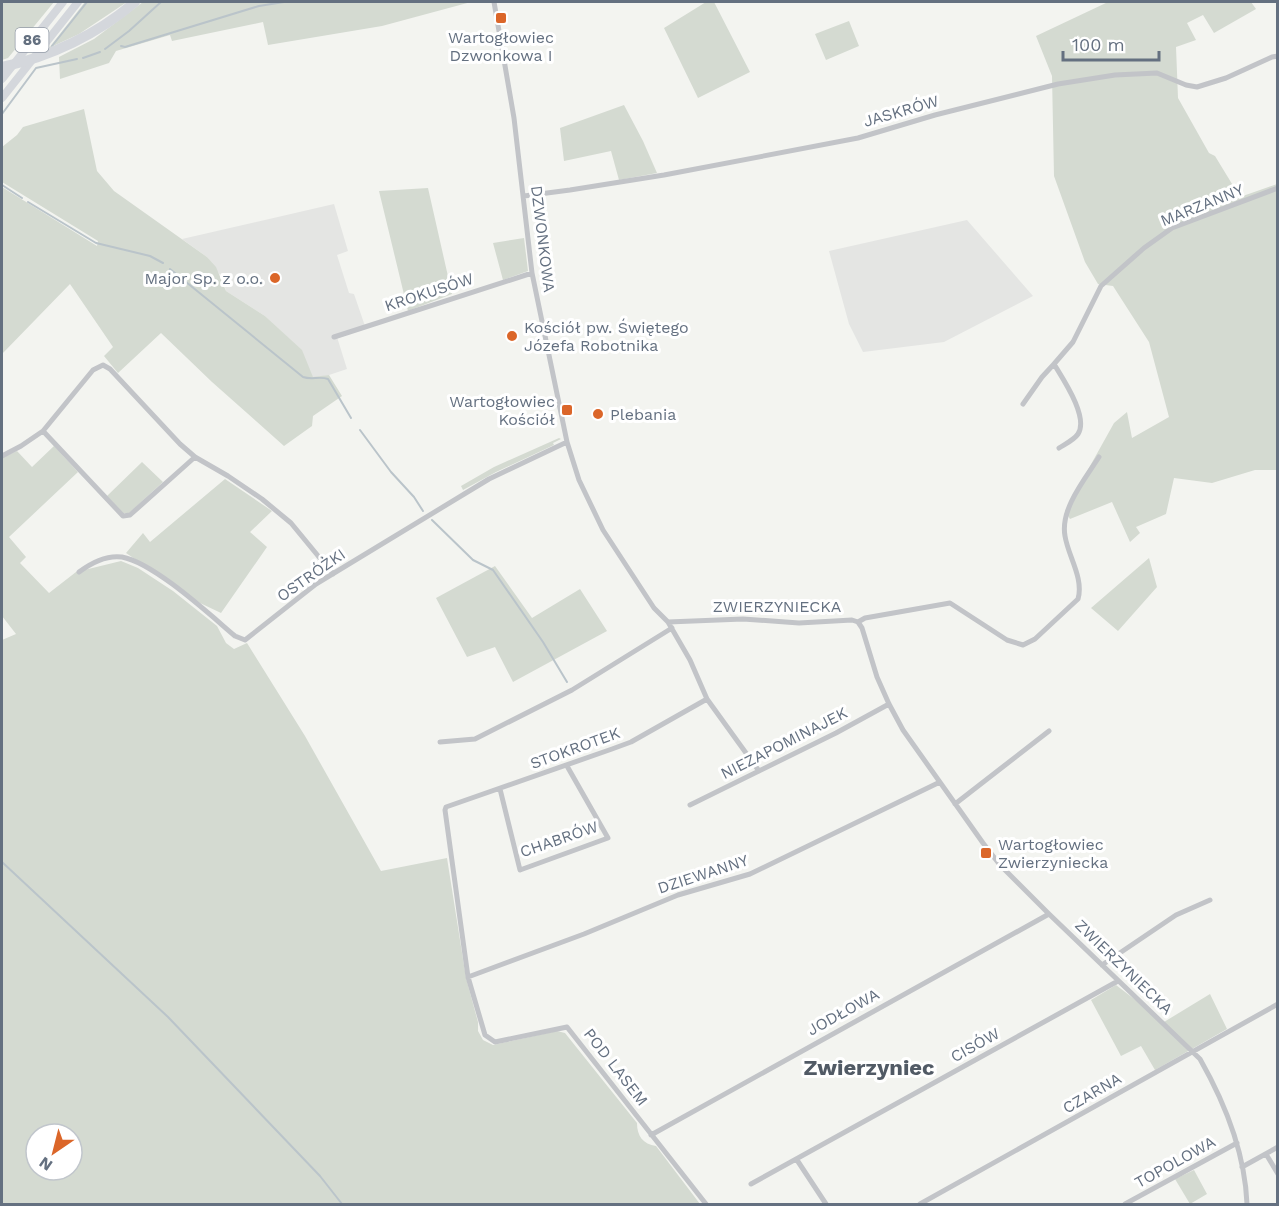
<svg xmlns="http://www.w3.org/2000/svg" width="1279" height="1206" viewBox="0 0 1279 1206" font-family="'Work Sans',sans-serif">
  <rect width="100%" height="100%" fill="#f3f4f0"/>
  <!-- built -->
  <path fill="#e4e5e3" d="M334,204L348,251L337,255L349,293L354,294L366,329L337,337L347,369L329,375L313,378L301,350L265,316L226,291L223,279L207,257L182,239Z
    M967,220L1033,296L944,342L863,352L849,324L829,251Z"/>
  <!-- green -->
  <path fill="#d4dad1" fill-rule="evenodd" d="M2,2H54L8,58L2,60Z
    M85,2H127L79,34L49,48Z
    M143,2H471L382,26L268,45L263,22L172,41L170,35L116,51L109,63L60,79L59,57L94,39Z
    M706,2H714L750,72L698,98L664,28Z
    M1108,2H1251L1256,9L1214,33L1203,15L1187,23L1196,40L1176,47L1178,98L1209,153L1215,156L1240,197L1277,184V470H1255L1212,483L1174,478L1166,514L1136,527L1140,533L1130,542L1112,502L1070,519L1065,511L1114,423L1127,412L1132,438L1169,417L1149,342L1113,286L1098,284L1085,262L1054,176L1052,76L1036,36Z
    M849,21L859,46L826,60L815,34Z
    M624,105L643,141L657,173L619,180L611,151L564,161L560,128Z
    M84,109L97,171L114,191L207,257L216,267L226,291L265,316L302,350L313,377L329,375L342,396L313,416L312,426L284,446L212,382L161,333L118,373L104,356L113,347L70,284L2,354V187L97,246L98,241L2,182V147L17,135L23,127Z
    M428,188L452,294L408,311L379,191Z
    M524,238L528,271L503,280L493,243Z
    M559,438L561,439L553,443L554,445L496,472L463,490L461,486L494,467Z
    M54,446L78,472L9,537L26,557L20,563L49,593L76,572L121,561L138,568L173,591L217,626L226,643L234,649L247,643L305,736L381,871L447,858L466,978L478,1022V1031L483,1040L493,1045L557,1031L565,1033L637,1123C637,1136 643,1144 656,1146L700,1204H2V640L16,634L2,616V458L17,451L32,467ZM36,1134H72V1170H36Z
    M142,462L163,482L129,513H123L107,496Z
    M225,479L272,511L250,532L267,547L221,613L200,603L126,553L143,533L150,542Z
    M1149,558L1157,587L1118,631L1091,608Z
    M495,566L532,618L580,589L607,631L513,682L495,647L467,657L436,598Z
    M1116,985L1164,1022L1210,994L1227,1029L1155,1070L1141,1046L1121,1056L1091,1000Z
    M1194,1170L1207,1194L1190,1204L1175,1179Z"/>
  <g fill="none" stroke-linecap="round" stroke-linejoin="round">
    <!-- stream -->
    <path stroke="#bac4ca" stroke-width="2" d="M52,46L87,2
      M121,46L125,47L259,6L284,2
      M105,49L129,31L161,2
      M83,58L100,52
      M2,114L36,68L77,59
      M2,185L22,198
      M28,202L96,243L150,256L163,263
      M170,269L303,377C312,380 320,376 328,379L351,418
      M360,430L391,472L414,497L423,511
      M432,520L473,560L493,570L543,642L567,682
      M2,862L168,1017L320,1176L342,1204"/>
    <!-- street -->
    <path stroke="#c2c4c8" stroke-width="5" d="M494,2L514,118L532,273L567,442L579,480L603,530L654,608L668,622L690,660L707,699L759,771
      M524,196L570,190L664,175L858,138L935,115L1058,84L1115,75L1157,73L1186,85L1197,87L1226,78L1272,57L1278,56
      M334,337L532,273
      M1023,404L1042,377L1054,364
      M43,431L123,516L130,515L195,457
      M1059,448C1065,444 1074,440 1078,434C1089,417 1063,379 1054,364L1073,342L1101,286L1144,248L1172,228L1278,188
      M2,456L21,446L43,431L93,370L103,365L110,369L180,444L195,457L228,476L262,499L291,523L333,574
      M79,572C91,563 107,555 122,557C154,563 209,614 235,636L245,640L316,584L489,479L567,442
      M668,622L743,619L799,623L852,620L858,622L862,628L877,677L889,704L903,730L983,843L1000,865L1049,914L1200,1059C1225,1103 1245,1154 1247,1204
      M858,622L865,618L950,603L1007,640L1023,645L1035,639L1078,599C1084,578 1068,556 1065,536C1060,509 1085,479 1099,457
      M440,742L475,739L572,690L672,628
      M500,789L520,870L608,838L567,766
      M955,804L1049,731
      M690,805L836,733L889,704
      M1102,965L1176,915L1210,900
      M468,977L584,934L678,895L750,874L940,782
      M651,1135L1049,914
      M1266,1154L1278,1174
      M797,1160L826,1204
      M1242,1167L1278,1147
      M751,1184L1118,981
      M706,1204L567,1027L495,1042L485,1035L468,977L445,810L446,807L612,749L631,742L707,699
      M920,1204L1278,1004
      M1125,1204L1237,1143"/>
    <!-- primary -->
    <path stroke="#d4d7dc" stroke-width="8" d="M2,79L63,2
      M2,98L78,2"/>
    <!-- highway -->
    <path stroke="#d4d7dc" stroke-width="10" d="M2,67C50,57 98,34 135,2"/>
  </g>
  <!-- markers -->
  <g fill="#db6629" stroke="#fff" stroke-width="2">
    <rect x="495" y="12" width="12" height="12" rx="3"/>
    <circle cx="275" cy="278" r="6"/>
    <circle cx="512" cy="336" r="6"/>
    <rect x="561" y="404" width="12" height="12" rx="3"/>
    <circle cx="598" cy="414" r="6"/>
    <rect x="980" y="847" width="12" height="12" rx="3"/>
  </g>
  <g text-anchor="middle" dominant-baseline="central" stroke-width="6" stroke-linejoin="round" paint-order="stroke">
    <!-- shield labels -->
    <rect fill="#fff" stroke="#929ba6" stroke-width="1.5" x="15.5" y="28" width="33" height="24" rx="4.5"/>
    <g font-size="15" font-weight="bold" fill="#647080">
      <text x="32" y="40">86</text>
    </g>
    <!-- poi labels -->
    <g font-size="16" fill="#647080" stroke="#fff" text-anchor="start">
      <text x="501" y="37" text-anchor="middle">Wartogłowiec<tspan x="501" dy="18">Dzwonkowa I</tspan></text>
      <text x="263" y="278" text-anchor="end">Major Sp. z o.o.</text>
      <text x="524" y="327">Kościół pw. Świętego<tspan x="524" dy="18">Józefa Robotnika</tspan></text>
      <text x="555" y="401" text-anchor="end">Wartogłowiec<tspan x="555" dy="18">Kościół</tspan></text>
      <text x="610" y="414">Plebania</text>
      <text x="998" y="844">Wartogłowiec<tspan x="998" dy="18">Zwierzyniecka</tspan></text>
    </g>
    <!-- street labels -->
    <g font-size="16" fill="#647080" stroke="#fff">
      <text transform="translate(901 111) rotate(-16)">JASKRÓW</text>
      <text transform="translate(1202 205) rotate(-22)">MARZANNY</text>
      <text transform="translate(543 239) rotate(83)">DZWONKOWA</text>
      <text transform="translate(429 292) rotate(-18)">KROKUSÓW</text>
      <text transform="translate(311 575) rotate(-35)">OSTRÓŻKI</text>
      <text x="777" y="606">ZWIERZYNIECKA</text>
      <text transform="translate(784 743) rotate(-27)">NIEZAPOMINAJEK</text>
      <text transform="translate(575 748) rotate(-20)">STOKROTEK</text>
      <text transform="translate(559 839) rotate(-19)">CHABRÓW</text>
      <text transform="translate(703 874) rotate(-18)">DZIEWANNY</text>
      <text transform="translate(1124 967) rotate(44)">ZWIERZYNIECKA</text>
      <text transform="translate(843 1012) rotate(-29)">JODŁOWA</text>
      <text transform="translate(975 1045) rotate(-29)">CISÓW</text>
      <text transform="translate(616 1067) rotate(52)">POD LASEM</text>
      <text transform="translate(1092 1093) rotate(-30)">CZARNA</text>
      <text transform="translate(1175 1162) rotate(-29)">TOPOLOWA</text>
    </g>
    <!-- district labels -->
    <g font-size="22" font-weight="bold" fill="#515a65" stroke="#fff">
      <text x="869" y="1067">Zwierzyniec</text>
    </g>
  </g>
  <!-- border -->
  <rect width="1279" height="1206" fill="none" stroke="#647080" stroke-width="6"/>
  <!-- north arrow -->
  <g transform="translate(54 1152) rotate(215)"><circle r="28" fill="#ffffff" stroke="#c1c6cc" stroke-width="1.5"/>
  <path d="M0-4.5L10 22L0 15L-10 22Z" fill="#db6629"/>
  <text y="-9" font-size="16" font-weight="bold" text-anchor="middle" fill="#647080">N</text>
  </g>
  <!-- scale -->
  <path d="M1063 51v9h96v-9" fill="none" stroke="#647080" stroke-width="3"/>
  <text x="1072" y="51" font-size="18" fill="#647080" stroke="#ffffff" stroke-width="4.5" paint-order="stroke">100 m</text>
</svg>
